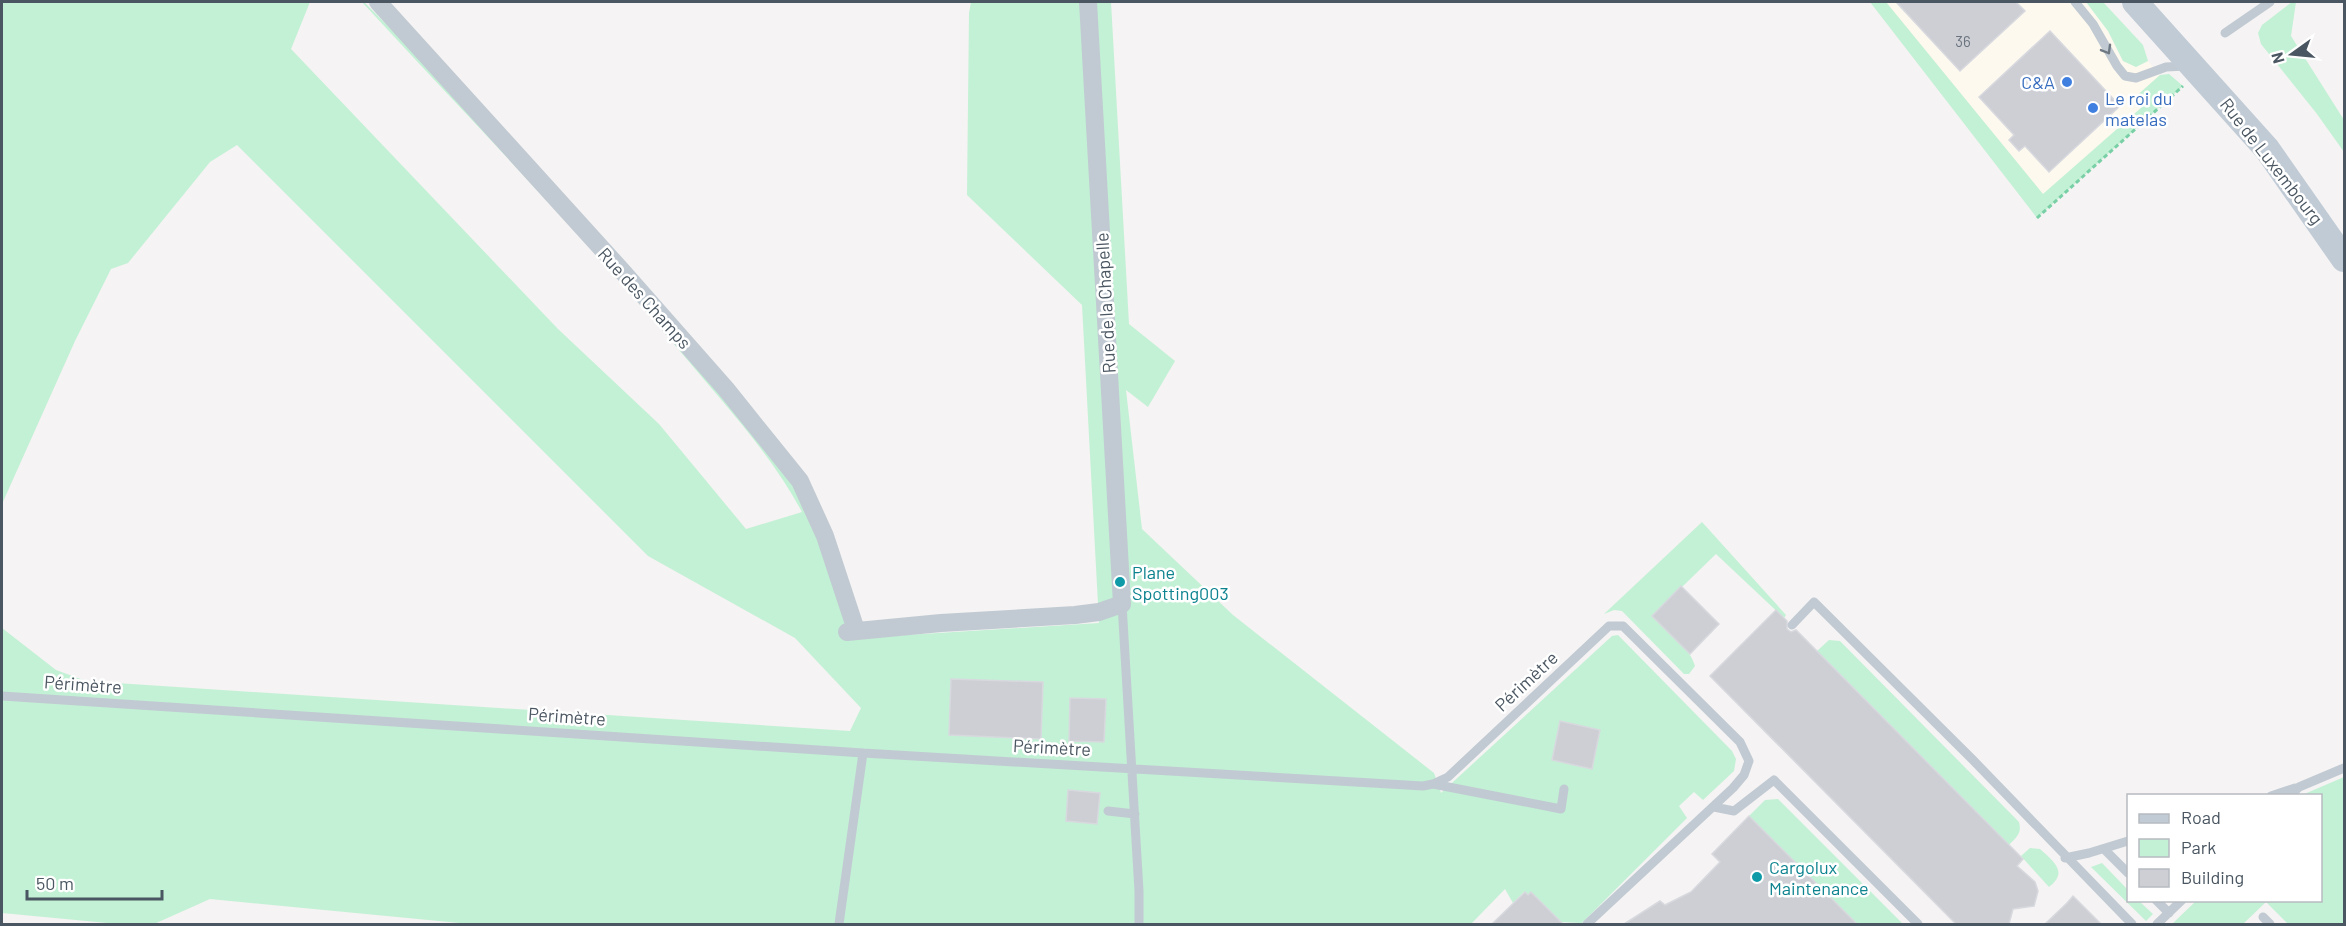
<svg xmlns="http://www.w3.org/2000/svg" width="2346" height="926" viewBox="0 0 2346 926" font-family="Barlow,sans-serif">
  <rect width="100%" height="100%" fill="#f5f3f3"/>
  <!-- commercial -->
  <path fill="#fdf9ef" d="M1886,2H2086L2108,31L2123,61L2136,67L2148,61L2160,75L2135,98L2143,107L2043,194Z"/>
  <!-- green -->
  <path fill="#c3f1d5" d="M2,2H310L291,49L558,329L659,424L746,529L802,512C772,455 721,400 679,350C578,230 468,117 362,2H364L414,52L711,378L794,484L813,523L843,611L874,637L1099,623L1082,305L967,195L969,13L971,2H1111L1129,324L1175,361L1148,407L1126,390L1142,529L1233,615L1434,773L1441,793L1612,636L1618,635L1732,751L1736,759L1734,771L1703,800L1694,792L1679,806L1687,818L1582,923L1561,922L1531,892L1528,895L1524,892L1513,903L1505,889L1471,924H470L210,899L154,924H118L2,913V628L56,670L86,681L850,731L861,708L795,638L648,556L237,145L210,162L128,263L111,269L75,341L2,504Z
    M1870,2H1886L2043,194L2142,107L2134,98L2160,75L2169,74L2183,86L2037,218Z
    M2086,2H2103L2143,45L2148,61L2136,67L2123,61L2108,31Z
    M2292,2H2296L2291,36L2344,120V152L2317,114L2261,44L2258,33L2262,25Z
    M1702,522L1786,615L1784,618L1716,554L1652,616C1666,630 1690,647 1695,666L1689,674H1684L1622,611L1614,610L1604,614Z
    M1829,640L1840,641L2019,822C2022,833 2017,837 2009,845L1817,651Z
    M2344,777V924H2288L2266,902L2243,924H2172L2196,901L2320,900V796L2302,795Z
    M1778,799L1903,924H1857L1749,816L1765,800Z
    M2030,848L2040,849C2053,861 2069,872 2049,887L2021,856Z
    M2102,863L2128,890V900L2139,901L2153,914L2146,921L2091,867Z"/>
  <!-- building -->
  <path fill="#cdcfd5" stroke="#d7d9de" stroke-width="1.5" d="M1896,2H2016L2025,11L1960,71Z
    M2050,31L2120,106L2049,172L2025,146L2019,151L2009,140L2014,135L1979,97Z
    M1681,586L1719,624L1690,654L1652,616Z
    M1776,610L1787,621V629L1791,632L1796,630L2023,859L2017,866L2035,882L2038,891L2034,906L2013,909L2009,924H1956L1710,676Z
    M951,679L1043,682L1041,739L949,735Z
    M1070,698L1106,699L1104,742L1069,741Z
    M1560,721L1600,730L1592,769L1552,760Z
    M1068,790L1100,793L1097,824L1066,821Z
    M1749,816L1857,924H1624L1660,901L1665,905L1691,892L1720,862L1712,854Z
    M1525,892L1528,895L1531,892L1563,924H1492Z
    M2073,896L2101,924H2045L2067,903Z"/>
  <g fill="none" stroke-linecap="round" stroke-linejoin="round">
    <!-- path -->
    <path stroke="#7ad0a6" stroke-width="3" stroke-dasharray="4.5 3" stroke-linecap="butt" d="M2037,218L2183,86"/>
    <!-- service -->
    <path stroke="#c1cad2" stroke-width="9" d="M2075,2L2093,24L2117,66L2125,76L2136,78L2166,67L2186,66
      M2225,33L2270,2
      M1122,604L1139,891V924
      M1792,625L1814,602L1973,760L2132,924
      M2,696L863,753L1423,786L1433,784L1448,777L1609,626H1623L1740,742L1749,761L1744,775L1733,788L1587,924
      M1433,784L1561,809L1564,789
      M2271,796L2295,788
      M2290,796L2299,787L2344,768
      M1714,807L1734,811L1774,780L1918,924
      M1108,811L1135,814
      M2104,849L2128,873
      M2065,858L2089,853L2128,841
      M2156,900L2169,913
      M2263,917L2270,924
      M839,924L863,753
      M2157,924L2182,900"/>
    <!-- minor -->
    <path stroke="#c1cad2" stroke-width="18" d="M378,2L623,272L726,389L800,481L825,536L856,630
      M847,632L941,623L1075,615L1099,612L1122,604L1088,2"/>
    <!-- secondary -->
    <path stroke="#c1cbd6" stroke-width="26" d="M2135,2L2267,149L2344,259"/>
  </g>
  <!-- one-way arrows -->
  <defs><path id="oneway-chevron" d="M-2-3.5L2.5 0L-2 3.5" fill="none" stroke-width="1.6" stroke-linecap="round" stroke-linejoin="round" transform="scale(1.5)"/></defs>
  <use stroke="#6e7983" href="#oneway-chevron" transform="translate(2107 50) rotate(60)"/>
  <!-- markers -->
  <g fill="#3f7fe0" stroke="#fff" stroke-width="2">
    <circle cx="2067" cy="82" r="6"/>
    <circle cx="2093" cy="108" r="6"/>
  </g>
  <g fill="#0f9aa8" stroke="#fff" stroke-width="2">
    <circle cx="1120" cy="582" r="6"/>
    <circle cx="1757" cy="877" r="6"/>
  </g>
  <g text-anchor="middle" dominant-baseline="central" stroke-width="5" stroke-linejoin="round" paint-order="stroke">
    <!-- number labels -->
    <g font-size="15" fill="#6b747e">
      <text x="1963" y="41">36</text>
    </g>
    <!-- shop labels -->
    <g font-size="18" fill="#366cbe" stroke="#fff" text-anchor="end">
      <text x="2055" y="82">C&amp;A</text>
      <text x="2105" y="98" text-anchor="start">Le roi du<tspan x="2105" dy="21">matelas</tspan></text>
    </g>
    <!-- street labels -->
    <g font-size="18" fill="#4a5661" stroke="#fff">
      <text transform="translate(2272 161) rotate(52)">Rue de Luxembourg</text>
      <text transform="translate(645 298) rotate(48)">Rue des Champs</text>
      <text transform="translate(1105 303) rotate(-93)">Rue de la Chapelle</text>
      <text transform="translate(1526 681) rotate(-43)">Périmètre</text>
      <text transform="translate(83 684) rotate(4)">Périmètre</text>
      <text transform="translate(567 716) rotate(4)">Périmètre</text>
      <text transform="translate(1052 747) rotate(3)">Périmètre</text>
    </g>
    <!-- culture labels -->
    <g font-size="18" fill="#0d838f" stroke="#fff" text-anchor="start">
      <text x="1132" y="572">Plane<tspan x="1132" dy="21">Spotting003</tspan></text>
      <text x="1769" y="867">Cargolux<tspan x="1769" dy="21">Maintenance</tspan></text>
    </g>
  </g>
  <!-- border -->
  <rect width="2346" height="926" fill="none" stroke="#4a5661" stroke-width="6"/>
  <!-- legend -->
  <rect x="2127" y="794" width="195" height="108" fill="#ffffff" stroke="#b7bbc0" stroke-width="1.5"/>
  <rect x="2139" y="814" width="30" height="9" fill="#c1cbd6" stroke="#b7bbc0" stroke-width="1.5"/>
  <text x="2181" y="824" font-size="18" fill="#4a5661">Road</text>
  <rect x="2139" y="839" width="30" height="18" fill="#c3f1d5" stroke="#b7bbc0" stroke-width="1.5"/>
  <text x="2181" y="854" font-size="18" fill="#4a5661">Park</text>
  <rect x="2139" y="869" width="30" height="18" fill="#cdcfd5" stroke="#b7bbc0" stroke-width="1.5"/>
  <text x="2181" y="884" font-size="18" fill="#4a5661">Building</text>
  <!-- north arrow -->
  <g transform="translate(2292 54) rotate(255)" stroke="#ffffff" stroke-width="4.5" paint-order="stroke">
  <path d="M0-4.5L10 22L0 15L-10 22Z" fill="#4a5661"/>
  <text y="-9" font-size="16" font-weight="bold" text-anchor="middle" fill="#4a5661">N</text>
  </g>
  <!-- scale -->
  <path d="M27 890v9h135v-9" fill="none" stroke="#4a5661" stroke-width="3"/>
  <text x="36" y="890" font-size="18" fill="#4a5661" stroke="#ffffff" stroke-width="4.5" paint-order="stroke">50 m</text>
</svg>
